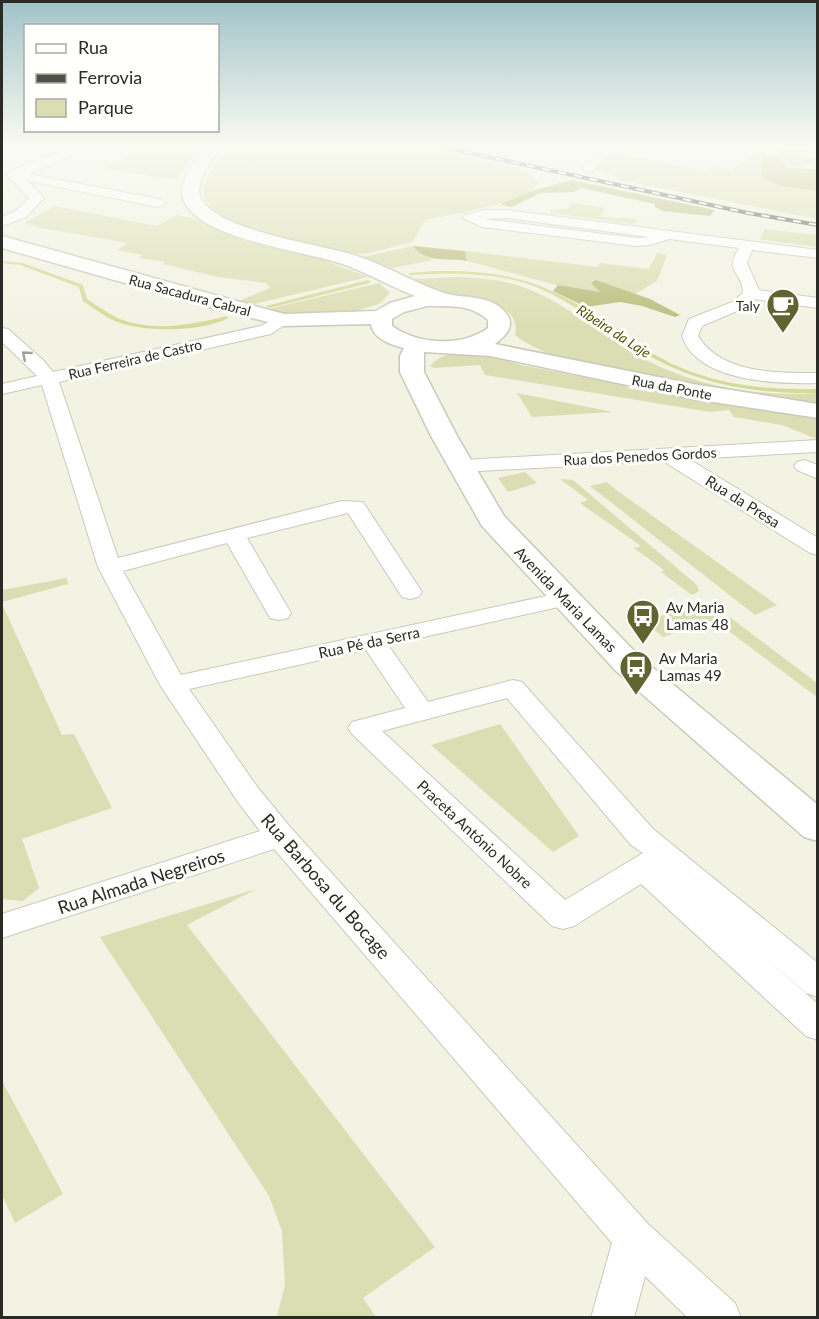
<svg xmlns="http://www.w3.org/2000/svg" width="819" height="1319" viewBox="0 0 819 1319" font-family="Lato,sans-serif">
  <rect width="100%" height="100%" fill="#f2f3e3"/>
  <!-- green -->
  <path fill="#dbdeb2" d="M135,145H200L177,180L103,168L147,148Z
    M226,145H408L509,166L526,171L538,181C534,203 446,215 425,220L413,241L408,243C392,246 374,254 358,254C346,254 330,248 318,245C290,239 200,225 203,186Z
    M771,147L817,159C799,174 782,166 763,157L762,178L781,186L817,191V219L620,180L616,176L591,169L611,152L706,171L716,167L732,170L761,149Z
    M573,203L606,208L600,214L603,215L602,217L639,219L633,224L551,213L550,210L567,209Z
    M54,206L157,226L177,215L195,219L245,241L307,254L368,277L250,305L239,301L270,288L267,283L218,277L163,264L165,262L138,258L143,255L117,250L128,243L41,228L25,223Z
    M765,229L817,235V247L759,239Z
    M413,246L432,260L393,268L362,257Z
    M465,251L598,267L600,263L649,269L657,253L667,255L657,281L635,294L596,280L601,292L560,286L467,261Z
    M458,277C476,278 495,279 513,284C561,297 600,336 644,359C697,387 758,397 817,393V405C762,400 709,388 654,376C609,367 552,364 515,335C523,302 471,299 450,295C436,292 422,285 410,279Z
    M379,283L390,293L379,304L352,312L294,316L268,309Z
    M468,352L483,353L521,365L623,385L630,389L817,418V439L782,425L734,417L729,410L710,412L485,375L480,365L434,368L430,366C440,354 454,353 468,352Z
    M517,393L613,412L532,417Z
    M525,472L537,483L508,492L498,478Z
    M560,479L573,480L697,585L699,591L692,595L661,572L664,570L634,548L641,546L580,503L588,500Z
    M607,482L615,489L777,605L755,615L590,486Z
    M67,578L68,584L2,602V590Z
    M2,604L62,735L74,734L112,808L22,839L39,888L23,901L2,899Z
    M678,609L731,618L817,683V697L714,620L663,637L646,622Z
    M500,724L579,836L553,852L431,745Z
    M256,889L187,925L435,1247L363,1298L376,1317H277L285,1285L282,1231L269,1196L100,937Z
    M2,1081L63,1194L15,1223L2,1195Z"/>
  <!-- forest -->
  <path fill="#babd7c" d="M762,157H779L786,168L817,169V191L781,186L762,178Z
    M571,180L715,210L710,216L662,211L655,207V204L581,188L573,192L541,193L511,207L500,204L532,191Z
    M413,246L465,251L467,261C448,257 426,264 413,246Z
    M596,280L650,299L680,315L675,317L642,306L620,302L586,307L553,291L558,285L600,292L591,283Z"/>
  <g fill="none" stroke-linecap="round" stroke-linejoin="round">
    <!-- stream -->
    <path fill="#d6da98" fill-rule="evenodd" d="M2,261L23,263L83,285L87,299C98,306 108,314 120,319C154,332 192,325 226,316L229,318C200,332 145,333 115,321C104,316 93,308 83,301L79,287L20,265L2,263Z
      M434,271C498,270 536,278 590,312C619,331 647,353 679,367C723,386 770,390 818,389V393C754,394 693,384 638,349C603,327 568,298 528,284C490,272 449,273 410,275L408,274L410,273Z
      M368,280L370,281V283L269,308L266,306Z"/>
    <!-- street casing -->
    <g stroke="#c8caba" stroke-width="2">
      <path id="street" d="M78,145H95L29,174L159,199L166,203L159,207L28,181L44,198L26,217L2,226V217L16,211L29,198L9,177L7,174L9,171Z
        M602,145H615L593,171H585L583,168L585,165Z
        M771,145H818V152L777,149Z
        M484,210H506L818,250V258L752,250L747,263L759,290L818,298V308L754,299L744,308L702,326L698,336C721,374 778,373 818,373V383C781,384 717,382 691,352C687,348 684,341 682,336L689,319L732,302L743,293C743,271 723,273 739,248L669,239L650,245L636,246L482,227L463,218L465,215ZM506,218L649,237L636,238L483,219Z
        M284,315L292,320L271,334L59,382L118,558L342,501L363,502L422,592L418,597L410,599L402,597L348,513L247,538L291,613L288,618L279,620L270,618L227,543L123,571L181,675L564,592L572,594L576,599L572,604L388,645L428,702L513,680L522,682L653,829L818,963V997L806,993L756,950L818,1004V1040L806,1036L641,884L574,926L563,929L552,926L352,734L348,728L352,722L405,708L366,650L189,689L258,788L291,828L648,1224L735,1303L741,1318H688L645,1276L634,1318H591L612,1243L274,849L2,938V914L260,831L238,802L160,685L98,567L42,385L2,394V384L37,376L2,342V328L8,329L44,361L53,372L260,326ZM507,698L631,845L643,853L565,900L382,731Z
        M818,440V452L689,459L818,538V555L810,553L663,461L462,472L455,470L452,466L455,462L462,460Z
        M804,460L818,465V479L797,470L794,466L797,462Z"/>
    </g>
    <!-- secondary casing -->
    <g stroke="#c8caba" stroke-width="3">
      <path id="secondary" d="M206,145H222C214,158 193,182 201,198C219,233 324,244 360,257C389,267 415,283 444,293C464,299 488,294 504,311C517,324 507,335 495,344L693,384L818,404V418L693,399L490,356L424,352V372L457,436L504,516L640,657L818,805V841L804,837L616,671L482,526L431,436L400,372V356L404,348C391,345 372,338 371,324L284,326L216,309L2,248V236L284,314L376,311L390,303L415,296C392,287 371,275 348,266C312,251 196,241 183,198C178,180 197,160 206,145ZM427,306C449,306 471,304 488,320V328C462,347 419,345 392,326V319L404,312Z"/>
    </g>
    <!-- street -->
    <use href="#street" fill="#fff" fill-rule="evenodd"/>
    <!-- secondary -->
    <use href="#secondary" fill="#fff" fill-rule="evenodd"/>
    <!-- rail casing -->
    <g stroke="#505049" stroke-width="4">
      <path id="rail" d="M433,145L748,213L818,225"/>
    </g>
    <!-- rail -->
    <use href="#rail" stroke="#fffffc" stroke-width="2" stroke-dasharray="8" stroke-linecap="butt"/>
  </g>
  <!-- one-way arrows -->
  <defs><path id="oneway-chevron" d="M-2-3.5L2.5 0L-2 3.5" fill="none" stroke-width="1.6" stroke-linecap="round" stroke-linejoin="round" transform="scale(1.5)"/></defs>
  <use stroke="#a0a09d" href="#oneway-chevron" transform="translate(26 355) rotate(-139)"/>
  <!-- sky -->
  <linearGradient id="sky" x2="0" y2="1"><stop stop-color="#a1c3c8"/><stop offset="0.44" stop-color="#f9faf2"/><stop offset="1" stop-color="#f9faf2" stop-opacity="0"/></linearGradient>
  <rect width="819" height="330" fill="url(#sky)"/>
  <!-- icons -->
  <defs>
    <g id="cafe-pin" transform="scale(1.725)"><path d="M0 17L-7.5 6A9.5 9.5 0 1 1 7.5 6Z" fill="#616330" stroke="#fffffc"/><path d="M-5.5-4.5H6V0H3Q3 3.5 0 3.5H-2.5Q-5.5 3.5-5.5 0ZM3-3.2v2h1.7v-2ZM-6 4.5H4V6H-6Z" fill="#fff"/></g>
    <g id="bus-pin" transform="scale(1.725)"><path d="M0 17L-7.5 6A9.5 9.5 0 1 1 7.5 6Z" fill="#616330" stroke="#fffffc"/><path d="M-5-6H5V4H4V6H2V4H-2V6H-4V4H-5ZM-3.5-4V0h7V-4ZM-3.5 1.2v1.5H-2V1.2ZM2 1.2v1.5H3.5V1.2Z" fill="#fff"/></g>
  </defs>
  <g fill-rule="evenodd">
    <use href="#cafe-pin" x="783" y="305"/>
    <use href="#bus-pin" x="643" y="616"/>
    <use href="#bus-pin" x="636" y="667"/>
  </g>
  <g text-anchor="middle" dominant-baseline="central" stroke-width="6" stroke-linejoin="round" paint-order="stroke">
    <!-- far-street labels -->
    <g font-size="14" fill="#2b2b26" stroke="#fffffc">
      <text transform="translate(190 295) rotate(15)">Rua Sacadura Cabral</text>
      <text transform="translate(135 359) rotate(-13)">Rua Ferreira de Castro</text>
      <text transform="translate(672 387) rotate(11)">Rua da Ponte</text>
      <text transform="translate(640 456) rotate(-3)">Rua dos Penedos Gordos</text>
    </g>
    <!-- far-poi labels -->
    <g font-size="14" fill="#2b2b26" stroke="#fffffc" text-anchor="end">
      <text x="760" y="305">Taly</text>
    </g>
    <!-- far-water labels -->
    <g font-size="14" font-style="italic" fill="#545506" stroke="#fffffc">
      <text transform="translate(614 331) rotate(33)">Ribeira da Laje</text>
    </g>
    <!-- street labels -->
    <g font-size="15" fill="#2b2b26" stroke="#fffffc">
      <text transform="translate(743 501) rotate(32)">Rua da Presa</text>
      <text transform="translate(566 599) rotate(46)">Avenida Maria Lamas</text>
      <text transform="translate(369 642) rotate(-12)">Rua Pé da Serra</text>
      <text transform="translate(475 834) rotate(43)">Praceta António Nobre</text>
    </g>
    <!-- poi labels -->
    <g font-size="15" fill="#2b2b26" stroke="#fffffc" text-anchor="start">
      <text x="666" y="607">Av Maria<tspan x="666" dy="17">Lamas 48</tspan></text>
      <text x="659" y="658">Av Maria<tspan x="659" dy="17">Lamas 49</tspan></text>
    </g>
    <!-- near-street labels -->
    <g font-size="18" fill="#2b2b26" stroke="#fffffc">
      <text transform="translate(141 881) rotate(-18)">Rua Almada Negreiros</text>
      <text transform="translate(326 886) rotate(49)">Rua Barbosa du Bocage</text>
    </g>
  </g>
  <!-- border -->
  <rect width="819" height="1319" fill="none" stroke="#2b2b26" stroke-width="6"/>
  <!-- legend -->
  <rect x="24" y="24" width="195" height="108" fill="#fffffc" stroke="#aaaaa6" stroke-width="1.5"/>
  <rect x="36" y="44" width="30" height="9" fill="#ffffff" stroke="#aaaaa6" stroke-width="1.5"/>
  <text x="78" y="54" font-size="18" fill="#2b2b26">Rua</text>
  <rect x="36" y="74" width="30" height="9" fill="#505049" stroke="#aaaaa6" stroke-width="1.5"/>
  <text x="78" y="84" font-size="18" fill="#2b2b26">Ferrovia</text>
  <rect x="36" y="99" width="30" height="18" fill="#dbdeb2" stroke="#aaaaa6" stroke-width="1.5"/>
  <text x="78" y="114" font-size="18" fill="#2b2b26">Parque</text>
</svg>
